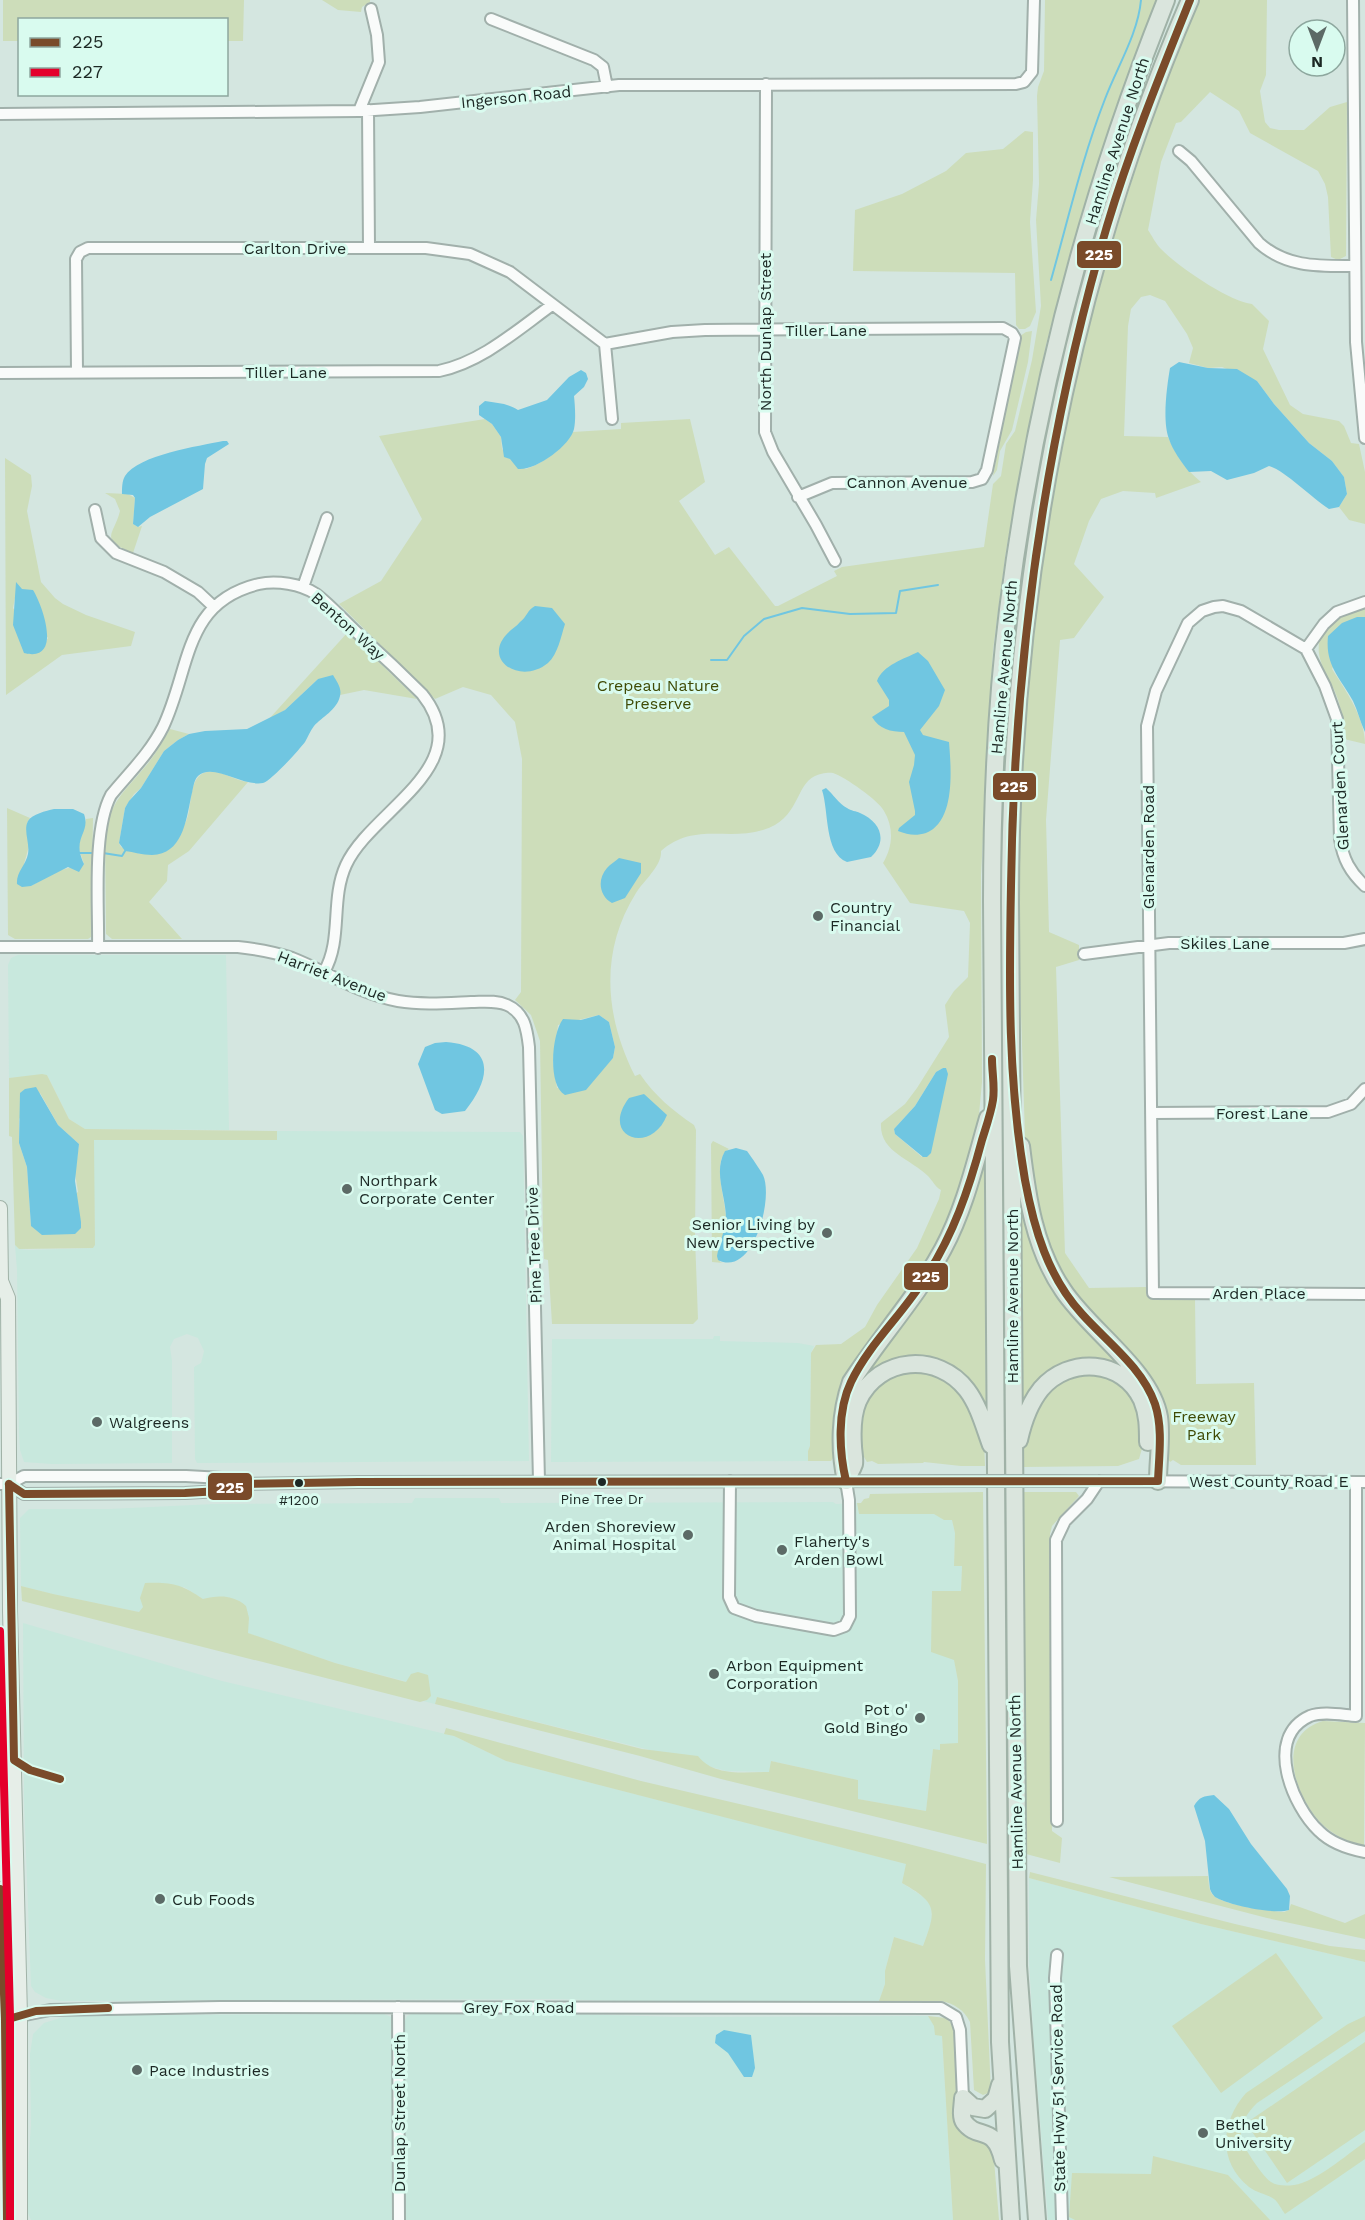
<svg xmlns="http://www.w3.org/2000/svg" width="1365" height="2220" viewBox="0 0 1365 2220" font-family="'Work Sans',sans-serif">
  <rect width="100%" height="100%" fill="#d4e6e0"/>
  <!-- built -->
  <path fill="#c8e8dd" d="M18,955H226L229,1130L85,1129L69,1119L47,1075L9,1078L8,965L11,958Z
    M277,1131L520,1132L523,1136L529,1461L197,1463L195,1459L194,1367L201,1363L204,1351L198,1338L187,1334L174,1339L170,1347L172,1361V1463L52,1464L24,1462L20,1450L19,1434L17,1270L15,1245L19,1249L29,1250L93,1248L95,1244L93,1140H276Z
    M714,1336H720V1341L798,1343L814,1346L811,1353L810,1446L808,1451V1461L551,1462L552,1339H713Z
    M415,1498H499L501,1503L833,1502L836,1504L857,1503L859,1514H934L952,1520L955,1533L954,1565H962L961,1591H932L954,1659L958,1681V1744H940V1750L933,1749L926,1811L858,1799V1780L771,1761L770,1772L726,1771L654,1751L437,1697L435,1704L423,1701L427,1700L404,1681L335,1663L247,1633L249,1618L228,1597L203,1599L184,1587L143,1607L139,1612L52,1594L21,1586L20,1518L29,1509H109L214,1504L412,1503Z
    M23,1623L222,1681L454,1736L506,1761L907,1864L902,1883L925,1898L931,1906L932,1921L923,1946L894,1937L885,1971V1984L879,2001L653,2002L554,1999L61,2001L46,1998L35,1992L31,1986L24,1801Z
    M1029,1878L1201,1924L1365,1962V2220H1048L1034,2046L1029,1961Z
    M384,2014L391,2017L392,2021L393,2220H31L28,2213L27,2182L31,2125L30,2054L33,2034L44,2023L70,2015Z
    M411,2014H576L675,2017L928,2016L942,2036L953,2220H406L404,2023L407,2016Z"/>
  <!-- green -->
  <path fill="#cdddba" fill-rule="evenodd" d="M3,0H244L243,41H227L226,20H20L19,41H3Z
    M322,0H370V2L362,7L361,12L338,10Z
    M1045,0H1157L1118,101L1071,256L1069,257L1046,345L1022,462L1006,551L993,650L981,875L982,1082L977,1136L938,1252L852,1373L836,1454L831,1461H808V1451L810,1446L811,1353L816,1345L841,1344L865,1327L877,1305L917,1248L939,1199L941,1190C935,1187 933,1181 928,1176C911,1159 879,1152 881,1123L905,1104L917,1088L949,1037L945,1005L954,991L968,977L970,923L964,911L910,903L883,863C893,846 894,828 884,811C878,800 845,777 833,773C828,772 819,774 815,776C795,785 800,819 763,830C727,841 694,822 661,851C662,866 644,880 636,893C599,952 605,1017 635,1076L640,1074C655,1096 672,1110 694,1125L696,1130L695,1237L698,1319L693,1324H552L548,1260L544,1259L543,1238L540,1041L531,1015L515,1000L521,992L522,759L515,722L491,695L463,687L435,699L339,604L381,581L422,519L379,436L485,419L492,424L501,437L502,449L514,463L526,469C547,462 560,448 573,432L621,429V423L690,419L705,482L679,501L715,555L729,547L775,606H778L837,576L834,571L842,567L984,547L993,484L1001,476L1006,444L1015,431L1032,360L1041,306L1036,220L1039,184L1037,96L1038,87L1044,71ZM599,1015L609,1022L615,1047L613,1058L602,1069L557,1088L553,1062L558,1025ZM943,1068H946L922,1157L895,1134L894,1129L915,1106L936,1072Z
    M1200,0H1267L1266,75L1260,91L1265,122L1270,128L1279,130H1304L1330,107L1347,102L1346,256L1338,260L1331,257L1328,197L1325,184L1318,171L1250,133L1239,111L1210,92L1181,122L1176,123L1161,162L1148,230C1152,236 1156,244 1161,249C1177,266 1230,302 1252,304L1269,321L1263,349L1290,405L1303,414L1339,421L1344,426L1351,443L1359,444L1365,472V524L1349,520L1339,507L1347,494L1344,477L1332,461L1309,443L1274,404L1257,381L1222,367L1208,368L1189,363L1193,348L1187,334L1165,301L1150,295L1141,297L1131,309L1128,326L1124,436L1168,437C1176,455 1185,469 1201,482L1156,498L1155,493L1123,491L1101,499L1089,521L1074,564L1104,597L1074,638L1060,640L1046,820L1049,932L1079,945V960L1056,967L1065,1253L1089,1288L1146,1287L1147,1294L1153,1299H1195L1196,1384L1254,1383L1256,1465H1181L1173,1460L1170,1462L1166,1455L1163,1427L1079,1305L1049,1255L1027,1165L1025,1136C1022,1035 1017,933 1019,832C1024,620 1060,410 1123,208C1146,137 1169,67 1200,0Z
    M1025,131L1033,132V180L1030,222L1036,312L1030,326L1025,329H1019L1016,325L1015,273L853,271L855,210L902,194L946,171L966,153L1003,149Z
    M1032,331L1028,362L1012,430L1000,451L997,470L993,476L1020,336L1026,332Z
    M5,458L31,475L32,486L27,511L41,582L55,598L63,604L86,615L135,632L131,646L62,655L6,695ZM15,598L48,638L40,651L13,608Z
    M105,493L128,494L135,498L133,524L138,527L142,526L133,553C98,539 114,535 120,511L115,499Z
    M1365,607V617H1357L1332,669C1346,691 1365,718 1365,744L1344,739C1342,722 1342,707 1335,692C1331,682 1324,673 1321,662C1310,629 1340,615 1365,607Z
    M348,632L417,699L364,690L340,695V689L318,679L285,710L268,720Z
    M170,729L189,734L178,740L164,751L141,788L134,794L125,808L119,843L121,847L140,854C149,848 178,833 184,825C194,811 186,776 207,772C220,769 235,781 248,782L189,851L168,865L167,881L149,902L182,939H112L106,934L105,835C110,802 124,792 144,768C155,756 162,742 170,729Z
    M7,808L30,818L27,823L29,846L24,864L31,886L57,871L84,864L78,846L86,819L93,818L91,937L88,939H15L8,935Z
    M42,1074L47,1075L69,1119L85,1129L277,1131V1140H94L95,1245L93,1248L19,1249L15,1245L12,1137L9,1136V1078ZM40,1093L58,1125L79,1144L75,1173L78,1192L31,1226L27,1167L19,1143V1119Z
    M713,1141L729,1149C710,1160 727,1203 726,1221C724,1236 718,1247 720,1262L723,1263L712,1262L711,1144Z
    M981,1162L984,1163L986,1414L936,1362L858,1381L898,1325Z
    M1020,1186L1036,1242L1132,1373L1087,1362L1022,1406Z
    M922,1368L960,1387L984,1440L985,1466H961L924,1462L923,1463L878,1464L872,1461L867,1462C859,1450 855,1423 860,1410C865,1398 876,1388 883,1377Z
    M1066,1375H1112L1139,1404L1143,1445L1139,1459L1118,1466L1022,1467L1025,1435L1035,1406Z
    M983,1492L987,1844L721,1779L640,1756L435,1704L437,1697L642,1749L698,1756C714,1777 745,1772 769,1772L771,1761L858,1780V1799L926,1811L933,1749L940,1750V1744L958,1743V1681L954,1660L931,1652L932,1591H961L962,1566H954L955,1533L952,1520H944L934,1514H859L857,1503H861L864,1499L869,1498L870,1494Z
    M1024,1492H1076L1079,1496L1052,1526L1050,1534L1052,1831L1062,1838L1060,1863L1026,1854Z
    M145,1583C172,1582 181,1584 203,1599C218,1595 234,1595 246,1606L249,1618L248,1633L335,1663L406,1682L411,1674L418,1672L428,1675L431,1696L427,1700L420,1702L22,1601L21,1586L53,1594L139,1612L143,1607L140,1598Z
    M1323,1721L1365,1723L1364,1846C1347,1842 1331,1834 1319,1821C1294,1793 1275,1735 1323,1721Z
    M446,1728L641,1781L897,1841L986,1864L985,1960L991,2092L983,2095L974,2090L970,2022C964,2010 955,2004 941,2001H879L885,1984V1971L894,1937L923,1946C937,1909 937,1903 902,1883L906,1864L506,1761L454,1736L444,1734Z
    M1030,1872L1235,1924L1330,1946L1365,1950V1962L1201,1924L1029,1878Z
    M1208,1876C1209,1882 1208,1890 1213,1895C1222,1905 1269,1911 1284,1912L1289,1910L1291,1904L1345,1923L1365,1914V1939L1267,1918L1109,1877Z
    M1276,1953L1323,2018L1221,2093L1172,2026Z
    M928,2016L946,2018L954,2026L958,2118L986,2140L993,2148L999,2220H953L942,2036L935,2035L934,2026Z
    M1365,2016V2031L1257,2103C1248,2112 1240,2123 1241,2136C1241,2145 1263,2177 1271,2182C1277,2186 1286,2186 1294,2185C1316,2182 1346,2155 1365,2142V2159L1285,2214C1282,2210 1278,2202 1274,2199C1267,2194 1257,2193 1249,2187C1217,2161 1221,2121 1246,2093L1348,2024Z
    M1365,2042V2130L1287,2183L1246,2123Z
    M1153,2156L1228,2175L1270,2220H1075L1069,2217L1072,2173L1151,2174Z"/>
  <!-- water -->
  <path fill="#70c6e1" d="M1179,362L1208,368L1237,369L1257,381L1274,404L1309,443L1332,461L1344,477L1347,494L1339,507L1329,509C1312,498 1284,470 1269,466L1254,473L1227,480L1211,471L1189,472C1181,461 1173,451 1169,439C1162,421 1167,386 1170,368Z
    M581,370L586,373L588,379L584,387L574,396C575,406 576,419 574,429C570,446 535,471 518,469L510,459L504,457L501,437L492,424L479,415V406L485,401C497,403 507,403 518,410L547,400L569,377Z
    M223,441H227L229,444L207,458L205,464L203,489L150,517L138,527L133,524L135,498L133,495L122,494C122,488 122,481 125,476C138,455 199,446 223,441Z
    M16,582L22,589L33,590C43,606 63,663 24,653L13,625Z
    M535,606L552,608L565,624C561,636 558,654 548,663C521,685 483,661 506,635C510,630 516,627 520,622C527,617 527,610 535,606Z
    M1357,617H1365V732C1360,722 1358,711 1353,701C1340,677 1325,666 1328,636L1342,623Z
    M918,652L928,661L945,690L939,706L920,730L923,735L949,742C951,768 956,821 926,833C916,836 908,835 898,831L899,828L915,815V811L909,782L914,765L915,755L904,732C891,732 879,729 872,717L889,706V700L877,681C883,665 904,659 918,652Z
    M333,675C337,682 342,688 340,696C337,710 322,717 314,726C310,731 308,737 305,742C299,750 271,781 263,783C243,787 213,762 198,776C193,781 193,791 191,797C186,822 182,854 152,855C142,855 134,852 125,851L119,843L125,808L129,801L141,788L164,751L178,740L189,734L205,731L247,729L285,710L318,679Z
    M826,788C833,794 839,804 847,808C851,811 856,811 860,813C881,822 888,841 871,857L847,862C824,853 829,811 822,790Z
    M54,809H73L84,814C91,834 71,837 84,864L79,872L68,867L31,886L22,887L17,884C16,872 26,865 28,854C30,843 23,830 28,821C32,814 46,811 54,809Z
    M619,858L641,863V873L625,898L612,903C599,896 597,879 607,868C610,864 616,861 619,858Z
    M599,1015L609,1022L615,1047L613,1058L586,1090L565,1095C547,1085 552,1033 563,1019L581,1020Z
    M446,1042C497,1046 490,1080 465,1111L442,1114L435,1110L418,1064L425,1047L435,1043Z
    M943,1068H946L948,1074L931,1153L927,1157H923L895,1134L894,1129L915,1106L936,1072Z
    M36,1087L58,1125L79,1144L75,1181L81,1222V1228L75,1234L42,1235L31,1226L27,1167L19,1143L20,1093L25,1089Z
    M644,1094L667,1115C651,1156 599,1137 629,1098Z
    M736,1148L747,1151C752,1158 759,1168 763,1175C774,1198 753,1278 718,1260L717,1256C719,1244 725,1231 726,1218C726,1196 713,1172 725,1151Z
    M1214,1795L1229,1809L1251,1844L1287,1889L1290,1896L1289,1910C1275,1915 1228,1905 1215,1897C1213,1895 1211,1892 1210,1889L1205,1841L1194,1806C1199,1797 1204,1796 1214,1795Z
    M724,2030L751,2035L755,2068L752,2077H744L728,2053L715,2043L716,2035Z"/>
  <g fill="none" stroke-linecap="round" stroke-linejoin="round">
    <!-- stream -->
    <path stroke="#70c6e1" stroke-width="2" d="M1051,280C1068,220 1082,158 1105,99C1117,67 1138,34 1141,0
      M711,660H727L744,636L764,619L802,608L850,614L896,613L900,591L938,585
      M79,853H94
      M103,853L122,856L125,851"/>
    <!-- minor casing -->
    <g stroke="#a1b0ab" stroke-width="14">
      <path id="minor" d="M1353,0L1356,342L1365,438
        M491,19L594,60L603,67L607,87
        M766,84L765,432L773,452L816,525L835,561
        M368,110L369,248
        M359,111L379,62L377,35L371,9
        M0,114L359,111L420,107L619,85L1016,84L1024,82L1032,72L1034,0
        M1179,151L1191,161L1259,243C1287,268 1320,266 1355,266
        M605,344L672,332L705,330L1003,328L1012,333L1015,338L987,470L982,479L972,482L832,483L798,497
        M605,344L612,419
        M77,372L76,259L80,252L88,248H426L470,254L510,272L605,344
        M0,373L439,371C482,362 517,330 552,305
        M95,510L101,538L116,553L164,572L198,592L213,606
        M303,587L327,518
        M1365,602L1337,612L1324,624L1306,649L1241,611L1223,606L1214,607L1202,611L1188,623L1156,691L1147,726L1153,1293L1365,1294
        M1306,649L1325,686L1337,719L1340,839C1343,859 1350,872 1365,886
        M0,947H238C257,949 274,952 292,958C328,972 359,994 398,1001C422,1005 447,1003 471,1002C483,1002 496,1000 507,1005C525,1013 527,1030 529,1047L539,1481
        M98,948C99,906 92,831 111,795C129,773 150,753 163,727C191,668 183,602 259,584C276,580 301,584 316,594C333,607 347,624 363,638C383,656 403,675 422,694C480,766 371,810 346,865C330,900 343,939 324,972
        M1084,954L1169,943H1344L1365,939
        M1151,1113L1328,1112L1351,1104L1365,1089
        M730,1481L729,1597L734,1608L756,1616L834,1630L845,1626L850,1616L849,1500L846,1481
        M1051,1481L1365,1482
        M1356,1482V1716C1342,1715 1323,1711 1310,1716C1263,1737 1293,1807 1319,1831C1331,1843 1349,1849 1365,1852
        M0,1484H9L24,1476H186L222,1478L237,1484
        M9,1484L24,1494L185,1493L220,1491L237,1484L358,1482L962,1481
        M1057,1821L1056,1540L1065,1521L1087,1499L1099,1481
        M1057,1955L1055,1978L1062,2220
        M398,2007L399,2220
        M15,2017L50,2010L220,2007L941,2008L956,2017L960,2030L963,2098"/>
    </g>
    <!-- major casing -->
    <g stroke="#a0b2a7" stroke-width="16">
      <path id="major" d="M0,1208L1,1281L8,1298L10,1611L20,2016V2220
        M0,1889L5,2020L7,2220"/>
    </g>
    <!-- highway casing -->
    <g stroke="#a0b2a7" stroke-width="20">
      <path id="highway" d="M1021,1146C1027,1196 1034,1248 1063,1290C1089,1330 1151,1370 1159,1417C1162,1437 1158,1460 1158,1481
        M1019,1440C1023,1422 1029,1404 1041,1389C1069,1356 1123,1359 1142,1400C1148,1414 1148,1428 1148,1442
        M846,1481C839,1449 840,1413 851,1382C880,1337 917,1297 943,1249C965,1208 975,1163 988,1118
        M846,1481C848,1475 852,1470 854,1464C855,1459 853,1451 853,1446C852,1431 852,1415 858,1401C879,1356 938,1352 967,1390C979,1406 984,1426 991,1445
        M963,2098C963,2104 960,2116 964,2122C978,2141 994,2123 1003,2160
        M963,2098L973,2107L985,2109L996,2099L1000,2085
        M1011,2220L1000,2042L992,901C992,804 996,706 1008,610C1034,402 1088,195 1166,0
        M1037,2220L1018,1966L1010,903C1010,594 1067,284 1190,0"/>
    </g>
    <!-- minor -->
    <use href="#minor" stroke="#f9fbfa" stroke-width="10"/>
    <!-- major -->
    <use href="#major" stroke="#e6eee8" stroke-width="14"/>
    <!-- highway -->
    <use href="#highway" stroke="#dae5dd" stroke-width="16"/>
    <!-- minor-bridge casing -->
    <g stroke="#a1b0ab" stroke-width="14" stroke-linecap="butt">
      <path id="minor-bridge" d="M962,1481H1051"/>
    </g>
    <!-- minor-bridge -->
    <use href="#minor-bridge" stroke="#f9fbfa" stroke-width="10"/>
    <!-- bus-1 casing -->
    <g stroke="#d9fbef" stroke-width="12">
      <path id="bus-1" d="M846,1481C839,1451 837,1411 851,1382C869,1344 903,1314 925,1278C953,1236 969,1189 982,1140C986,1127 991,1113 993,1100C995,1087 992,1072 992,1059
        M9,1484L24,1494L185,1493L220,1491L237,1484L358,1482L1158,1481C1159,1456 1163,1428 1155,1404C1142,1367 1107,1342 1082,1314C1048,1277 1034,1229 1025,1180C1008,1082 1009,985 1011,886C1014,662 1044,441 1107,226C1130,149 1160,75 1190,0
        M9,1484L14,1760L30,1770L60,1779
        M0,1889L5,2020L7,2220
        M5,2020L36,2011L108,2008"/>
    </g>
    <!-- bus-2 casing -->
    <g stroke="#d9fbef" stroke-width="12">
      <path id="bus-2" d="M0,1631L10,2016V2220"/>
    </g>
    <!-- bus-1 -->
    <use href="#bus-1" stroke="#7a4b2a" stroke-width="8"/>
    <!-- bus-2 -->
    <use href="#bus-2" stroke="#e4002b" stroke-width="8"/>
  </g>
  <!-- markers -->
  <g fill="#5c6a66" stroke="#d9fbef" stroke-width="2">
    <circle cx="818" cy="916" r="6"/>
    <circle cx="347" cy="1189" r="6"/>
    <circle cx="827" cy="1233" r="6"/>
    <circle cx="97" cy="1422" r="6"/>
    <circle cx="688" cy="1535" r="6"/>
    <circle cx="782" cy="1550" r="6"/>
    <circle cx="714" cy="1674" r="6"/>
    <circle cx="920" cy="1718" r="6"/>
    <circle cx="160" cy="1899" r="6"/>
    <circle cx="137" cy="2070" r="6"/>
    <circle cx="1203" cy="2133" r="6"/>
  </g>
  <g fill="#1c2824" stroke="#d9fbef" stroke-width="2">
    <circle cx="602" cy="1482" r="5"/>
    <circle cx="299" cy="1483" r="5"/>
  </g>
  <g text-anchor="middle" dominant-baseline="central" stroke-width="6" stroke-linejoin="round" paint-order="stroke">
    <!-- bus labels -->
    <g font-size="14" fill="#1c2824" stroke="#d9fbef">
      <text x="602" y="1499">Pine Tree Dr</text>
      <text x="299" y="1500">#1200</text>
    </g>
    <!-- street labels -->
    <g font-size="16" fill="#1c2824" stroke="#d9fbef">
      <text transform="translate(516 97) rotate(-6)">Ingerson Road</text>
      <text transform="translate(1117 141) rotate(-72)">Hamline Avenue North</text>
      <text x="295" y="248">Carlton Drive</text>
      <text x="826" y="330">Tiller Lane</text>
      <text transform="translate(765 332) rotate(-90)">North Dunlap Street</text>
      <text x="286" y="372">Tiller Lane</text>
      <text x="907" y="482">Cannon Avenue</text>
      <text transform="translate(348 626) rotate(42)">Benton Way</text>
      <text transform="translate(1004 667) rotate(-85)">Hamline Avenue North</text>
      <text transform="translate(1340 786) rotate(-93)">Glenarden Court</text>
      <text transform="translate(1148 847) rotate(-90)">Glenarden Road</text>
      <text x="1225" y="943">Skiles Lane</text>
      <text transform="translate(332 976) rotate(21)">Harriet Avenue</text>
      <text x="1262" y="1113">Forest Lane</text>
      <text transform="translate(534 1245) rotate(-92)">Pine Tree Drive</text>
      <text x="1259" y="1293">Arden Place</text>
      <text transform="translate(1012 1296) rotate(-90)">Hamline Avenue North</text>
      <text x="1269" y="1481">West County Road E</text>
      <text transform="translate(1016 1782) rotate(-91)">Hamline Avenue North</text>
      <text x="519" y="2007">Grey Fox Road</text>
      <text transform="translate(1058 2088) rotate(-91)">State Hwy 51 Service Road</text>
      <text transform="translate(399 2113) rotate(-90)">Dunlap Street North</text>
    </g>
    <!-- park labels -->
    <g font-size="16" fill="#3f4a04" stroke="#d9fbef">
      <text x="658" y="685">Crepeau Nature<tspan x="658" dy="18">Preserve</tspan></text>
      <text x="1204" y="1416">Freeway<tspan x="1204" dy="18">Park</tspan></text>
    </g>
    <!-- poi labels -->
    <g font-size="16" fill="#1c2824" stroke="#d9fbef" text-anchor="start">
      <text x="830" y="907">Country<tspan x="830" dy="18">Financial</tspan></text>
      <text x="359" y="1180">Northpark<tspan x="359" dy="18">Corporate Center</tspan></text>
      <text x="815" y="1224" text-anchor="end">Senior Living by<tspan x="815" dy="18">New Perspective</tspan></text>
      <text x="109" y="1422">Walgreens</text>
      <text x="676" y="1526" text-anchor="end">Arden Shoreview<tspan x="676" dy="18">Animal Hospital</tspan></text>
      <text x="794" y="1541">Flaherty's<tspan x="794" dy="18">Arden Bowl</tspan></text>
      <text x="726" y="1665">Arbon Equipment<tspan x="726" dy="18">Corporation</tspan></text>
      <text x="908" y="1709" text-anchor="end">Pot o'<tspan x="908" dy="18">Gold Bingo</tspan></text>
      <text x="172" y="1899">Cub Foods</text>
      <text x="149" y="2070">Pace Industries</text>
      <text x="1215" y="2124">Bethel<tspan x="1215" dy="18">University</tspan></text>
    </g>
  </g>
  <g stroke="#d9fbef" stroke-width="2">
    <rect x="1076" y="240" width="46" height="29" rx="6" fill="#7a4b2a"/>
    <rect x="992" y="772" width="45" height="29" rx="6" fill="#7a4b2a"/>
    <rect x="903" y="1262" width="46" height="29" rx="6" fill="#7a4b2a"/>
    <rect x="207" y="1472" width="46" height="29" rx="6" fill="#7a4b2a"/>
  </g>
  <g font-size="16" text-anchor="middle" font-weight="bold" fill="#fff">
    <text x="1099" y="260">225</text>
    <text x="1014" y="792">225</text>
    <text x="926" y="1282">225</text>
    <text x="230" y="1493">225</text>
  </g>
  <!-- legend -->
  <rect x="18" y="18" width="210" height="78" fill="#d9fbef" stroke="#8da79e" stroke-width="1.5"/>
  <rect x="30" y="38" width="30" height="9" fill="#7a4b2a" stroke="#8da79e" stroke-width="1.5"/>
  <text x="72" y="48" font-size="18" fill="#1c2824">225</text>
  <rect x="30" y="68" width="30" height="9" fill="#e4002b" stroke="#8da79e" stroke-width="1.5"/>
  <text x="72" y="78" font-size="18" fill="#1c2824">227</text>
  <!-- north arrow -->
  <g transform="translate(1317 48) rotate(180)"><circle r="28" fill="#d9fbef" stroke="#8da79e" stroke-width="1.5"/>
  <path d="M0-4.5L10 22L0 15L-10 22Z" fill="#5c6a66"/>
  <text y="-9" font-size="16" font-weight="bold" text-anchor="middle" fill="#1c2824">N</text>
  </g>
</svg>
